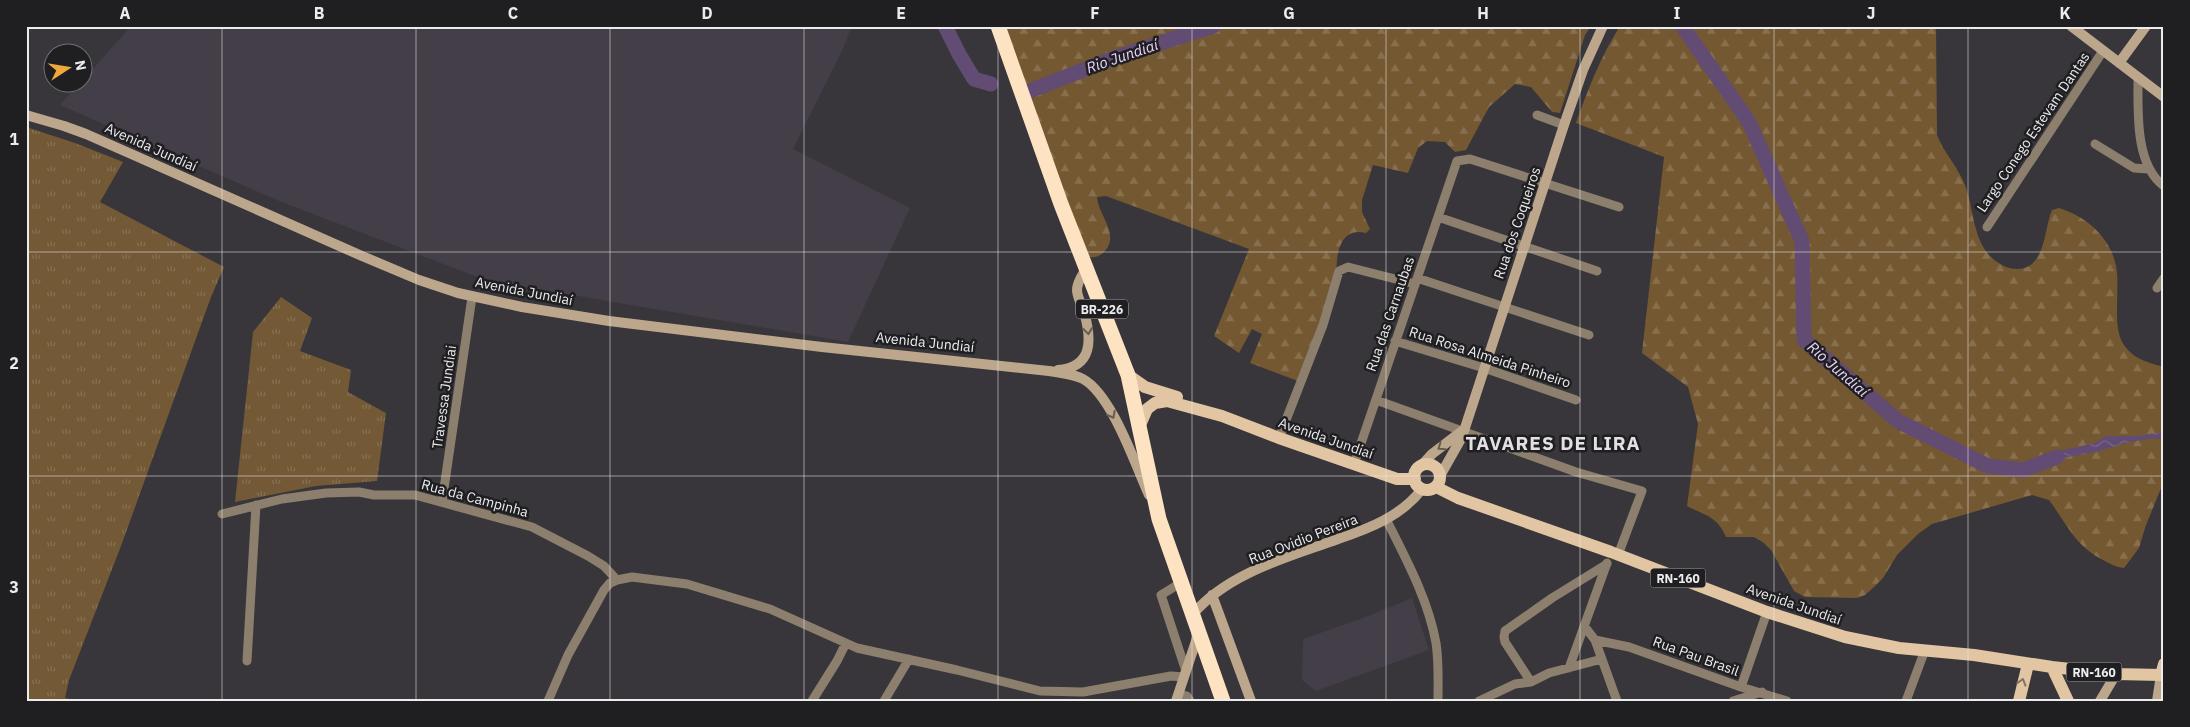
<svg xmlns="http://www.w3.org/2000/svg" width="2190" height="727" viewBox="0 0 2190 727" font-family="'IBM Plex Sans',sans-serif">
  <defs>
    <pattern id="grass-tufts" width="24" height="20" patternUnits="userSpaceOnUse" patternTransform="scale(1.25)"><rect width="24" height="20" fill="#735936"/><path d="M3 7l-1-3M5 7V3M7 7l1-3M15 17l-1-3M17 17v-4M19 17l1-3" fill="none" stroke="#877153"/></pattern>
    <pattern id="forest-firs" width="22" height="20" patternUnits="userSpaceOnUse" patternTransform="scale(1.25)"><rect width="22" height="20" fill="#745831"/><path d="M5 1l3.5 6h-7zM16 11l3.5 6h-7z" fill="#88704f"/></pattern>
    <pattern id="water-waves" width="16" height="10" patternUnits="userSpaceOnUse" patternTransform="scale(1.25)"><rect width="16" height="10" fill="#624c73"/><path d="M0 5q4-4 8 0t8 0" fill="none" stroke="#796687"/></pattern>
  </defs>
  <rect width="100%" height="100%" fill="#38363a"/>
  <!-- built -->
  <path fill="#433e48" d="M131,26H852L842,51L793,149L910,208L848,342L485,280L279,201L60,105L80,83L82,82L83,80Z
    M1412,598L1429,650L1316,691L1302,680L1303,639L1363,618Z"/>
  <!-- grass -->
  <path fill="url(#grass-tufts)" d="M26,127L75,143L123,162L100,202L224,267L211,297L121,546L69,680L65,698L79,701H26Z
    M281,297L312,318L300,351L351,370L348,392L386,413L377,481L316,486L235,502L253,332Z"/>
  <!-- forest -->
  <path fill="url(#forest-firs)" d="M995,26H1591L1585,35L1560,113L1552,112L1531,87L1515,84L1489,107L1466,150L1455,152L1445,142L1427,141L1418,148L1408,173L1373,165L1362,200V212L1370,229L1366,233C1339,226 1335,257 1337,278L1298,381L1250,363L1262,334L1252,329L1239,353L1214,336L1249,249L1106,196L1097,197C1098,215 1120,234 1105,251C1099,258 1092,258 1084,256Z
    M1620,26H1936L1937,135C1944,153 1958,167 1965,185C1976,216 1972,252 2006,267C2015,270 2025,270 2032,264C2046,251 2045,227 2052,210L2059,208C2088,217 2114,240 2117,273C2118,284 2117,296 2117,308C2117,324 2117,339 2129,351C2137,360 2153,364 2164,367V481L2146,525L2139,548L2124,568C2116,567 2110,564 2103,560C2075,546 2067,524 2049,500L2032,495L1932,524L1918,534L1897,555L1883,578L1874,587L1865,595L1857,598L1805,597L1794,591L1771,550L1764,543L1754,537H1726C1717,516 1706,516 1687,506L1698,424L1688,387L1642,353L1664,157L1576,123C1588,89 1601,56 1620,26Z"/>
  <!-- water -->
  <path fill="url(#water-waves)" d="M2164,432V439C2141,437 2120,445 2099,451C2079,456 2058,457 2040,467L2037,460L2059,451L2095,443L2106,436H2137Z"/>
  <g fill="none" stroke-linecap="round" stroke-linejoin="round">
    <!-- river -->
    <path stroke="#624c73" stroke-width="15" d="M945,26L959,54L974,79L991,84
      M1682,26L1749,122L1802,241L1804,340L1898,421L1988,466L2023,470L2057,457
      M1032,90L1114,58L1213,26"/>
    <!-- street -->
    <path stroke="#8c7f6e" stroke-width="9" d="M2138,79C2138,112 2135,165 2164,186
      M1537,115L1564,125
      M2095,144L2134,168L2148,169
      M1438,217L1597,271
      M1987,227L2103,51
      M1417,278L1589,335
      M2157,288L2164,278
      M1395,341L1484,368L1576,400
      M1376,400L1576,472L1642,491L1618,555
      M1279,438L1323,325L1339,271L1348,267L1415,284
      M1354,464L1457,161L1470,159L1619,207
      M442,502L472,297
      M222,514L282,499L326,493L359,492L374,495H415L532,527L588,556L604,566L617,580
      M1386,519C1406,559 1428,599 1436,643C1439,662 1438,682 1438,701
      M1182,582L1161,595L1186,671
      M1585,627L1595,640L1617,701
      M1595,640L1629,647L1741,687L1787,701
      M247,661L256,505
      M1569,668L1607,563
      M1531,682L1505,642L1504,637L1505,631L1552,598L1607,564
      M1741,687L1767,612
      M1179,694L1187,696L1190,701
      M548,701L568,655L604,590L610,583L617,580L632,577L687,584L770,609L857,648L957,670L1040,691L1083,692L1171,676L1184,677
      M812,701L837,661L846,643
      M884,701L909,659
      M1479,701L1515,684L1531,682L1549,673L1602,659
      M1733,701L1762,692
      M1906,701L1925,650"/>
    <!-- secondary -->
    <path stroke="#bca78c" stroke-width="10" d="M2071,26L2164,97
      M2119,63L2146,26
      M26,115L64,126L86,134L362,256L419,280L458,293L522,307L609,321L822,347L1049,371C1060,373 1074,374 1083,379C1112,395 1135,464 1149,495
      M1058,370C1093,367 1092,340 1084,312C1082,305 1077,297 1077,290C1077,282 1082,276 1086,269
      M1421,466L1432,454L1462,431
      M1440,476L1462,437L1564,125L1583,70L1603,26
      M1212,595L1251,701
      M1193,614C1229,572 1289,557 1338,539C1368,529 1402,516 1422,489
      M1176,701L1199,632
      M2100,701L2116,674
      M2157,701L2161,675"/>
    <!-- primary -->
    <path stroke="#e2c6a3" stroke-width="12" d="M1128,375L1145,387L1177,397
      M1140,425L1147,409L1155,403L1167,401L1222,416L1279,438L1397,479H1415
      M1414 477a13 13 0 1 1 26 0a13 13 0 1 1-26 0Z
      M1436,487L1458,498L1611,552L1767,612L1845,637L1899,648L1974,655L2052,667L2116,674L2161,675L2164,664
      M2052,667L2068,701
      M2019,701L2028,664"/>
    <!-- highway -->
    <path stroke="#fee3c2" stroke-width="15" d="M998,26L1061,204L1128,375L1159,519L1223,701"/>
  </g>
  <!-- one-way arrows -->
  <defs><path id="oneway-chevron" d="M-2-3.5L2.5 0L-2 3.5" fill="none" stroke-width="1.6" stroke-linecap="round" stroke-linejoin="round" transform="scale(1.25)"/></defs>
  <g stroke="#665c51">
    <use href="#oneway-chevron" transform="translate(1088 331) rotate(83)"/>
    <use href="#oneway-chevron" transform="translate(1112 415) rotate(62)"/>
    <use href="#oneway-chevron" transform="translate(1441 447) rotate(145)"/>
  </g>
  <use stroke="#807262" href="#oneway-chevron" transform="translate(2022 682) rotate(-74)"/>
  <!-- grid -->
  <path fill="none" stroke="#ecebed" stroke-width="1" stroke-opacity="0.55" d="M222,26V701M416,26V701M610,26V701M804,26V701M998,26V701M1192,26V701M1386,26V701M1580,26V701M1774,26V701M1968,26V701M26,252H2164M26,476H2164"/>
  <g text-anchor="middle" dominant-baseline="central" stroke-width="5" stroke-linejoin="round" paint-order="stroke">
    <!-- shield labels -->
    <g fill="#1f1e20" stroke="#aeaeb0" stroke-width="1">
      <rect x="1076" y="299.5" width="52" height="19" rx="4"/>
      <rect x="1650.5" y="568.5" width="55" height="19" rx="4"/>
      <rect x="2066.5" y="662.5" width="55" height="19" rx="4"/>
    </g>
    <g font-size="12" font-weight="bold" fill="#ecebed">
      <text x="1102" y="309">BR-226</text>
      <text x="1678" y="578">RN-160</text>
      <text x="2094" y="672">RN-160</text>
    </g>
    <!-- street labels -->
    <g font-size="14" fill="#ecebed" stroke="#1f1e20">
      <text transform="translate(2033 132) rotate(-56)">Largo Conego Estevam Dantas</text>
      <text transform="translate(151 147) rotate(24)">Avenida Jundiaí</text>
      <text transform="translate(1517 223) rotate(-71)">Rua dos Coqueiros</text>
      <text transform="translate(524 291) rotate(11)">Avenida Jundiaí</text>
      <text transform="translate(1390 314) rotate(-71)">Rua das Carnaubas</text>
      <text transform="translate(925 342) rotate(6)">Avenida Jundiaí</text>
      <text transform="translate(1490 357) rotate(18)">Rua Rosa Almeida Pinheiro</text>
      <text transform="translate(444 397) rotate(-82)">Travessa Jundiai</text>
      <text transform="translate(1326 438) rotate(19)">Avenida Jundiaí</text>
      <text transform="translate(475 498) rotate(15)">Rua da Campinha</text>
      <text transform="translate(1303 539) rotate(-21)">Rua Ovidio Pereira</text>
      <text transform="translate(1794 604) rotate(19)">Avenida Jundiaí</text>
      <text transform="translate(1696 656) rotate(20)">Rua Pau Brasil</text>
    </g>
    <!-- water labels -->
    <g font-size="15" font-style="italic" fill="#ead5fc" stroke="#1f1e20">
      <text transform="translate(1122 56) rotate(-19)">Rio Jundiaí</text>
      <text transform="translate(1838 369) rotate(41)">Rio Jundiaí</text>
    </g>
    <!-- district labels -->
    <g font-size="19" font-weight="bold" letter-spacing="1" fill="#e3e0e5" stroke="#1f1e20">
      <text x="1553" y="443">TAVARES DE LIRA</text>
    </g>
  </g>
  <!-- border -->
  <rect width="2190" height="727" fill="none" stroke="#1f1e20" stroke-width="55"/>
  <!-- north arrow -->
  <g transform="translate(68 68) rotate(78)"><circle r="24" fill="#1f1e20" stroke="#717072"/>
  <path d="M0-4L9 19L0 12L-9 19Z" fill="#eea83c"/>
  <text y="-8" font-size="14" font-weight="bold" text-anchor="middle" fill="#ecebed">N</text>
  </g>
  <rect x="28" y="28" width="2134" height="672" fill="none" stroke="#ecebed" stroke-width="2"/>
  <g font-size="16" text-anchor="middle" font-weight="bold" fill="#ecebed">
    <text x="125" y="19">A</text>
    <text x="319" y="19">B</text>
    <text x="513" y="19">C</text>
    <text x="707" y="19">D</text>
    <text x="901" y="19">E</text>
    <text x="1095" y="19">F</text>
    <text x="1289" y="19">G</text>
    <text x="1483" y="19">H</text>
    <text x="1677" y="19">I</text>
    <text x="1871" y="19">J</text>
    <text x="2065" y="19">K</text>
    <text x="14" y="145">1</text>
    <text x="14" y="369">2</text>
    <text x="14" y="593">3</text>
  </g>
</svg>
